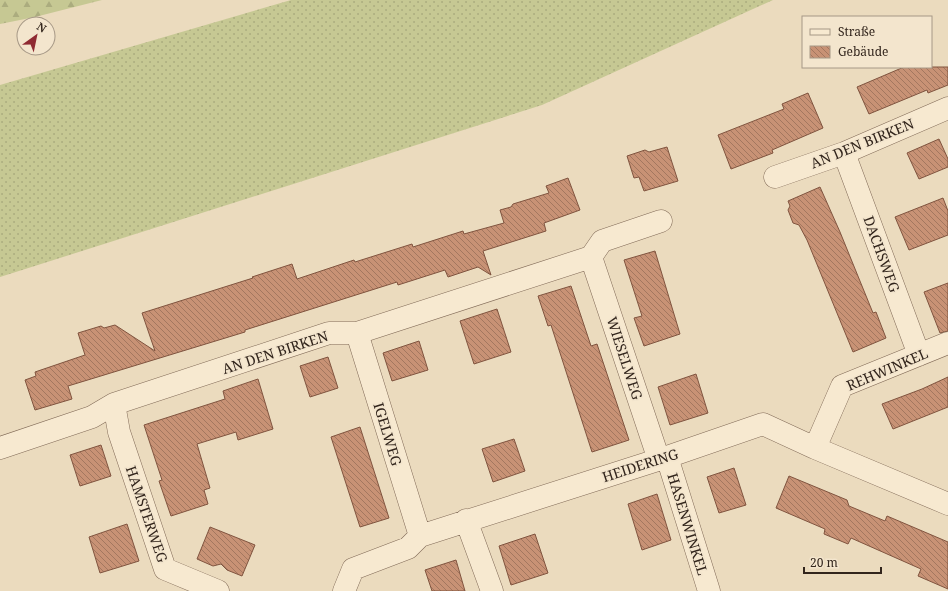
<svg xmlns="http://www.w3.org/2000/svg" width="948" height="591" viewBox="0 0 948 591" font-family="'Noto Serif',serif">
  <defs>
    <pattern id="grass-dots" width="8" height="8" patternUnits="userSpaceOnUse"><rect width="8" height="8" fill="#c6c893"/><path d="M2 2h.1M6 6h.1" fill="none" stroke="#abac7e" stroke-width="1.8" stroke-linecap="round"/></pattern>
    <pattern id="forest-firs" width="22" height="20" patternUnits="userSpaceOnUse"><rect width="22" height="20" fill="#c6c893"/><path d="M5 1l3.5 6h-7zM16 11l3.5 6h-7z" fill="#abac7e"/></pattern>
    <pattern id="building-back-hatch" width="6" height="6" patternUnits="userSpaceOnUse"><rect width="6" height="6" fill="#c89275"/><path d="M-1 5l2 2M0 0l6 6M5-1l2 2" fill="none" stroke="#a3775f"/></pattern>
  </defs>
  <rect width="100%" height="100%" fill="#ebdbbe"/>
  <!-- grass -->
  <path fill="url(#grass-dots)" d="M291,0H773L542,105L0,277V85Z"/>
  <!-- forest -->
  <path fill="url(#forest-firs)" d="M0,0H102L35,17L0,24Z"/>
  <!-- building -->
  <path fill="url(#building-back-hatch)" stroke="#80543f" d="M904,67H948V85L928,93L927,90L869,114L857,87Z
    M808,93L823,128L772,150L773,153L731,169L718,135L784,109L782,104Z
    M939,139L948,159V167L919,179L907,153Z
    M667,147L678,181L644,191L639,177L634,178L627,156L645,150L649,152Z
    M568,178L580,210L544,223L546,231L483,251L491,275L478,267L448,277L445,270L398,285L397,282L245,330V332L68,386L72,399L35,410L25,380L36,376L35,372L85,355L78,333L101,326L104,328L115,325L155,351L142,313L253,278L252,277L292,264L297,279L354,260L355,262L412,244L413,247L463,231L464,234L504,223L500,210L511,207L513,204L549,193L546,186Z
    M820,187L840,232L873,313L876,312L886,338L853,352L807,240L799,225L793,223L788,210L790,206L788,201Z
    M943,198L948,211V235L909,250L895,217Z
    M655,251L680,334L644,346L634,318L642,316L624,260Z
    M948,283V331L940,333L924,292Z
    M571,286L591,346L597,344L629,440L592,452L551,325L548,326L538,296Z
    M497,309L511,352L474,364L460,321Z
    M419,341L428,370L392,381L383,353Z
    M328,357L338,388L310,397L300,366Z
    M696,374L708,413L670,425L658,387Z
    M948,377V407L893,429L882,404L922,389Z
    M258,379L273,429L238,440L236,432L197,444L210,488L204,490L208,504L171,516L159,481L162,480L144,425L225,399L223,391Z
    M360,427L389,518L360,527L331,437Z
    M514,439L525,471L493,482L482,449Z
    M101,445L111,476L80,486L70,455Z
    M734,468L746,505L719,513L707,477Z
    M789,476L847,500L849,506L885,521L887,516L948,542V589L918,576L921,569L851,538L848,544L824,534L825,529L776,508Z
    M657,494L671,540L642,550L628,504Z
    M127,524L139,561L100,573L89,537Z
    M210,527L255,545L242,576L227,570L221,564L213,566L197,559Z
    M535,534L548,573L511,585L499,546Z
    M456,560L465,591H432L425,570Z"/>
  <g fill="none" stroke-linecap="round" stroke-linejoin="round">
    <!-- minor casing -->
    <g stroke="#826b58" stroke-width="23">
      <path id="minor" d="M844,153L919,355
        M775,177L844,153L948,108
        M591,257L659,460
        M357,333L420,536
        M114,404L119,432L165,569L218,591
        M0,448L92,417L114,404L329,333H357L591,257L602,241L661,221
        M815,448L842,386L948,343
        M667,457L709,591
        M466,520L492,591
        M344,591L353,569L408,548L420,536L667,457L763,424L815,448L948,504"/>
    </g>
    <!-- minor -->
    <use href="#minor" stroke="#f7e9d0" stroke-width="22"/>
  </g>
  <g text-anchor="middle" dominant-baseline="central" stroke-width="3.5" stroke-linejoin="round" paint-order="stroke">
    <!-- street labels -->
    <g font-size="14" fill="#32251c" stroke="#f3e5cd">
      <text transform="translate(862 143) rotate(-22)">AN DEN BIRKEN</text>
      <text transform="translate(882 254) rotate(70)">DACHSWEG</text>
      <text transform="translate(275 352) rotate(-18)">AN DEN BIRKEN</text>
      <text transform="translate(625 358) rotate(72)">WIESELWEG</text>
      <text transform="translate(887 369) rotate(-23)">REHWINKEL</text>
      <text transform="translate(388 434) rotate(73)">IGELWEG</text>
      <text transform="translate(640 465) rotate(-18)">HEIDERING</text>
      <text transform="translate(147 514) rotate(71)">HAMSTERWEG</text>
      <text transform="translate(688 524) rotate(73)">HASENWINKEL</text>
    </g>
  </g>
  <!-- legend -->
  <rect x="802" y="16" width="130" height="52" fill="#f3e5cd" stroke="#a69886"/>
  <rect x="810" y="29" width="20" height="6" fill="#f7e9d0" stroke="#a69886"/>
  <text x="838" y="36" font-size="12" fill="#32251c">Straße</text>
  <rect x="810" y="46" width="20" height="12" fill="url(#building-back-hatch)" stroke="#a69886"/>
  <text x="838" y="56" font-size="12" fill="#32251c">Gebäude</text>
  <!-- north arrow -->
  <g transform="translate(36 36) rotate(33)"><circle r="19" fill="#f3e5cd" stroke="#a69886"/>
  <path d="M0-3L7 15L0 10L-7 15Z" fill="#8f2a32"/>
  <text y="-6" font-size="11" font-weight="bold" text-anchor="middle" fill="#32251c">N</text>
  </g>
  <!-- scale -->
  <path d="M804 567v6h77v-6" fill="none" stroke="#32251c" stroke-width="2"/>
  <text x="810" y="567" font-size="12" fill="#32251c" stroke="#f3e5cd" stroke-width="3" paint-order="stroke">20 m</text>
</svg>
